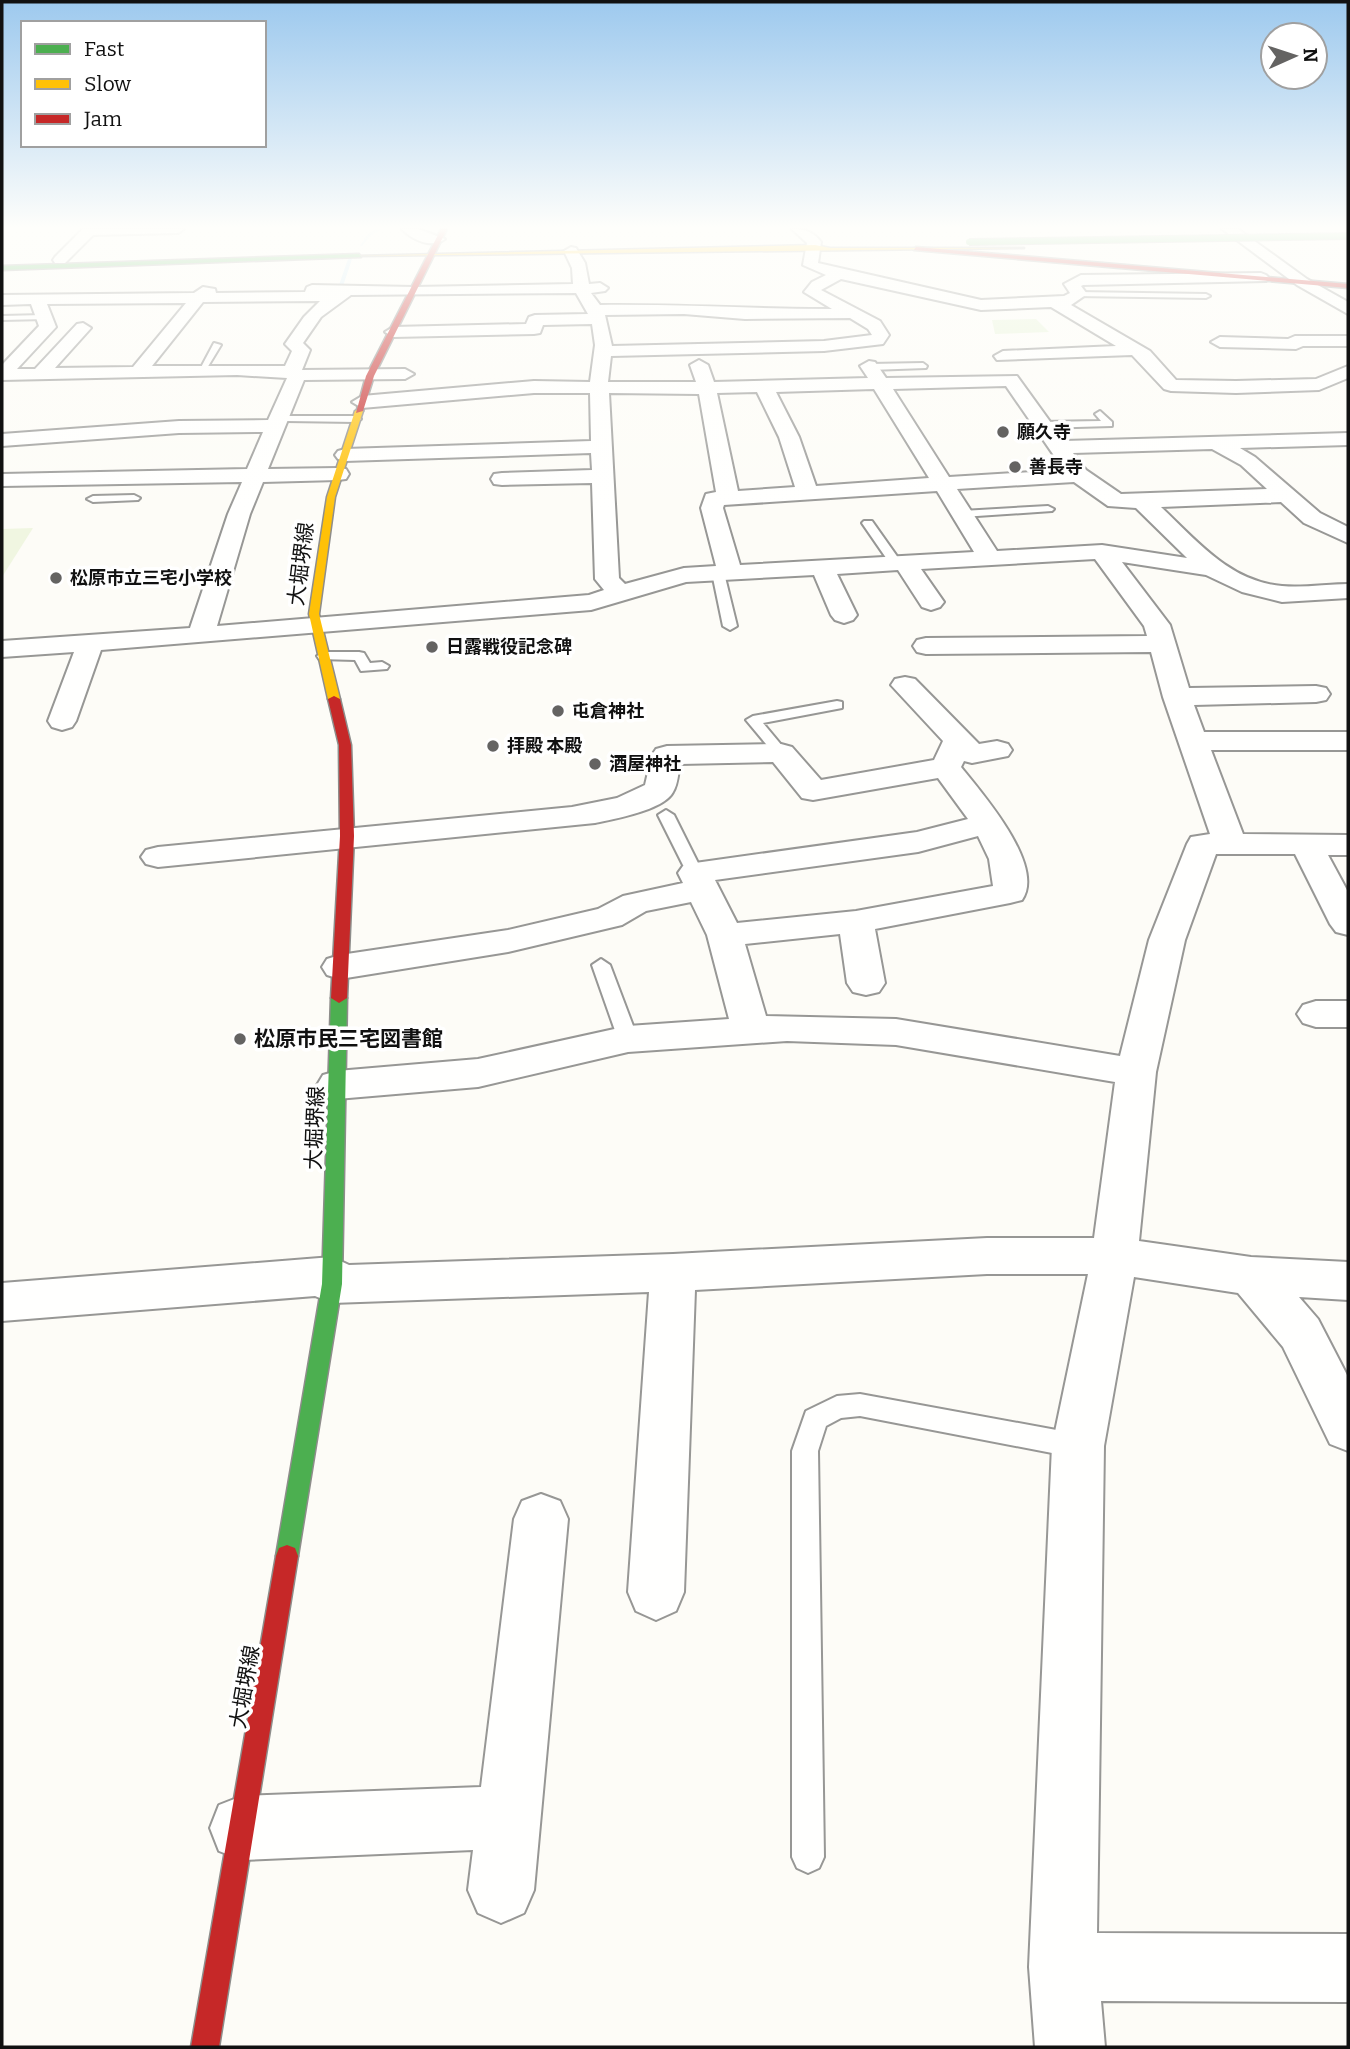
<svg xmlns="http://www.w3.org/2000/svg" width="1350" height="2049" viewBox="0 0 1350 2049" font-family="Bitter,'Noto Sans JP',serif">
  <rect width="100%" height="100%" fill="#fdfcf7"/>
  <!-- green -->
  <path fill="#e7f3d7" d="M1036,319L1049,332L995,334L992,320Z"/>
  <!-- pitch -->
  <path fill="#f0f6e1" d="M33,528L2,577V529Z"/>
  <g fill="none" stroke-linecap="round" stroke-linejoin="round">
    <!-- stream -->
    <path fill="#cde8f7" fill-rule="evenodd" d="M376,229H382L370,236L362,246H360L368,234Z
      M350,258L352,259L343,286L335,294H331L339,285L348,259Z"/>
    <!-- lane casing -->
    <g stroke="#979795" stroke-width="4">
      <path id="lane" d="M1079,292L1206,294L1210,296L1206,298L1076,296Z
        M43,315L46,319L2,320V316Z
        M214,343L221,345L204,373H198Z
        M923,363L927,366L926,368L870,370L866,367L870,364Z
        M1100,411L1112,422V426L1041,428L1036,425L1041,422L1101,421L1095,414Z
        M289,416H356L361,419L356,422L286,421V417Z
        M134,495L140,498L138,500L93,502L87,499L93,496Z
        M1048,506L1054,509L1052,511L962,517L956,514L962,511Z
        M864,521H872L901,562L899,565H891L862,523Z
        M718,569L724,573L737,626L730,630L723,626L712,573Z
        M324,652H359L364,653L370,663L382,662L389,666L387,669L361,671L355,660L319,659L317,656Z
        M837,701L842,702V708L763,723L788,753L781,757L776,756L746,720L753,716Z
        M666,810L674,815L703,873L701,877L695,878L687,873L658,815Z
        M601,959L610,965L638,1039L635,1044H621L618,1039L592,965Z
        M860,1394L1078,1434L1087,1438L1091,1446L1087,1454L1078,1458L860,1416L841,1418L826,1426L818,1451L824,1857L819,1868L808,1873L797,1868L792,1857V1451L806,1411L837,1396Z"/>
    </g>
    <!-- street casing -->
    <g stroke="#979795" stroke-width="4">
      <path id="street" d="M83,229H184L178,233L93,235L65,263H55L53,260L55,257Z
        M402,229H418L445,239C432,249 412,240 402,229Z
        M792,229C805,229 812,231 821,242L818,263L981,300L1064,296L1070,293L1064,284L1081,275L1261,273L1266,275L1269,278L1266,281L1083,285L1081,286L1087,294L1071,305L1150,351L1176,380L1236,381L1316,379L1348,366V378L1319,390L1236,393L1171,391L1164,389L1132,355L997,360L994,356L1003,351L1116,346L1051,307L981,310L841,279L821,290L880,321L889,335L883,344L824,351L611,356L608,382H696L690,365L699,360L708,365L714,382L868,378L860,366L869,361L875,362L886,378L1017,376L1064,441L1348,433V445L1240,448L1255,457L1320,513L1348,527V543L1304,523L1281,502L1161,507C1196,540 1230,582 1282,586C1304,588 1327,584 1348,584V598L1282,602L1242,592L1206,575L1122,562L1170,625L1189,688L1316,686L1326,688L1330,694L1326,700L1316,702L1194,705L1204,732H1348V750H1211L1243,834L1348,835V855H1328L1348,892V935L1336,932L1330,924L1295,854H1216L1185,940L1156,1072L1139,1241L1251,1257L1348,1262V1300L1299,1297L1318,1319L1348,1377V1451L1330,1444L1283,1347L1238,1293L1134,1277L1104,1446L1097,1933L1348,1934V2002L1101,2001L1105,2047H1035L1029,1967L1052,1446L1088,1274H987L695,1290L684,1592L676,1611L656,1620L636,1611L628,1592L649,1292L332,1303L315,1296L2,1321V1283L332,1257L349,1265L673,1254L987,1238H1094L1115,1082L896,1045L787,1041L628,1052L478,1087L337,1099L323,1095L317,1085L323,1075L337,1071L478,1059L628,1026L729,1019L707,935L691,902L646,911L622,925L508,952L340,979L327,975L322,967L327,959L340,955L508,930L598,909L623,896L683,883L678,873L683,866L695,863L917,832L968,819L938,778L813,800L802,798L773,762L680,764C678,773 678,784 673,792C664,810 614,819 595,823L158,867L146,864L141,857L146,850L158,847L572,807L617,798L645,785L652,755L656,749L667,746L781,744L792,747L821,780L934,760L943,741L891,685L895,679L905,677L915,679L979,744L997,741L1008,744L1012,750L1008,756L972,763L964,761L961,767C982,793 1046,866 1022,900L1010,903L875,929L885,983L879,992L866,995L853,992L847,983L840,934L745,944L766,1016L896,1019L1120,1056L1149,940L1187,844L1191,837L1210,834L1163,697L1151,652L926,654L917,652L913,646L917,640L926,638L1147,636L1144,626L1095,559L921,569L944,602L940,607L931,610L922,607L898,570L837,574L857,615L853,620L844,623L835,620L831,615L814,575L686,582L591,610L101,650L76,721L72,727L62,730L52,727L48,721L74,652L2,657V641L190,628L228,514L242,482L2,486V474L247,469L263,432L179,433L2,446V434L179,421L268,420L287,378L237,375L2,380V365L39,326L31,304L2,305V295L194,293L203,287L215,289L216,293L305,292L307,287L312,285L414,287L573,284L572,268L564,251L571,247L576,248L585,263L589,284L600,283L608,288L605,291L591,293L600,305C677,304 754,309 832,309L804,292L812,282L826,275L803,265L807,243ZM576,293L588,314L535,315L529,317L526,324L393,327L385,332L393,337L534,334L540,333L543,325L592,324L595,345L590,382L534,381L362,396L352,402L362,408L534,393H590L591,441L345,449L338,451L335,455L338,459L345,461L591,453L592,470L502,473L494,474L491,479L494,484L502,485L592,483L595,579L604,590L589,595L217,626L250,514L263,482L338,480L346,479L349,474L346,469L338,468L268,469L304,380L405,379L414,374L405,369L302,370L310,350L303,343L321,317L351,295ZM320,301L304,317L285,344L292,351L285,366H152L203,302ZM186,303L133,367L55,368L91,328L83,323L77,324L35,369H17L56,327L47,304ZM684,314L745,319L850,318L868,329L872,335L824,341L612,346L605,315ZM1006,386L1064,470L949,477L893,389ZM874,389L929,478L816,486L799,437L776,392ZM757,392L779,437L795,487L738,491L717,393ZM609,393L699,394L716,492L706,494L701,508L716,566L684,568L625,584L619,578ZM1212,449L1241,465L1267,489L1121,494L1086,470L1073,453ZM1074,482L1108,506L1136,508L1187,558L1102,545L997,551L957,489ZM937,491L974,552L740,565L723,508L724,505ZM978,836L989,859L993,886L856,911L737,923L715,880L918,852Z
        M1222,229H1238L1307,279L1348,302V314L1297,285Z
        M1295,336H1348V346H1303L1296,349L1220,347L1211,342L1220,337L1288,339Z
        M1316,1001H1348V1027H1316L1303,1023L1297,1014L1303,1005Z
        M541,1494L560,1501L568,1519L534,1890L524,1913L501,1923L478,1913L468,1890L473,1850L242,1860L219,1851L210,1828L219,1805L242,1796L481,1787L514,1519L522,1501Z"/>
    </g>
    <!-- fast casing -->
    <g stroke="#8e8d8b" stroke-width="3">
      <path id="fast" d="M359,254L361,257L2,270V266Z
        M339,993L347,998L342,1284L298,1556L295,1564L287,1567L279,1564L276,1556L322,1284L331,998Z"/>
    </g>
    <!-- slow casing -->
    <g stroke="#8e8d8b" stroke-width="3">
      <path id="slow" d="M815,245L830,248H1024L356,256Z
        M359,409L363,411L335,497L319,614L340,699L334,702L328,699L309,614L327,497L355,411Z"/>
    </g>
    <!-- jam casing -->
    <g stroke="#8e8d8b" stroke-width="3">
      <path id="jam" d="M441,229H447L374,376L363,411L356,413L366,376Z
        M916,247L1348,284V288L914,250Z
        M334,696L340,699L351,745L354,836L347,998L339,1003L331,998L340,836L339,745L328,699Z
        M287,1545L295,1548L298,1556L219,2047H191L276,1556L279,1548Z"/>
    </g>
    <!-- lane -->
    <use href="#lane" fill="#fffffe" fill-rule="evenodd"/>
    <!-- street -->
    <use href="#street" fill="#fffffe" fill-rule="evenodd"/>
    <!-- fast -->
    <use href="#fast" fill="#4caf50" fill-rule="evenodd"/>
    <!-- slow -->
    <use href="#slow" fill="#ffc107" fill-rule="evenodd"/>
    <!-- jam -->
    <use href="#jam" fill="#c62828" fill-rule="evenodd"/>
    <!-- fast-bridge casing -->
    <g stroke="#858482" stroke-width="8" stroke-linecap="butt">
      <path id="fast-bridge" d="M969,242L1348,236"/>
    </g>
    <!-- fast-bridge -->
    <use href="#fast-bridge" stroke="#4caf50" stroke-width="6"/>
  </g>
  <!-- sky -->
  <linearGradient id="sky" x2="0" y2="1"><stop stop-color="#9dc9ee"/><stop offset="0.44" stop-color="#fefefb"/><stop offset="1" stop-color="#fefefb" stop-opacity="0"/></linearGradient>
  <rect width="1350" height="516" fill="url(#sky)"/>
  <!-- markers -->
  <g fill="#646362" stroke="#fff" stroke-width="2.5">
    <circle cx="1003" cy="432" r="7"/>
    <circle cx="1015" cy="467" r="7"/>
    <circle cx="56" cy="578" r="7"/>
    <circle cx="432" cy="647" r="7"/>
    <circle cx="558" cy="711" r="7"/>
    <circle cx="493" cy="746" r="7"/>
    <circle cx="595" cy="764" r="7"/>
    <circle cx="240" cy="1039" r="7"/>
  </g>
  <g text-anchor="middle" dominant-baseline="central" stroke-width="7" stroke-linejoin="round" paint-order="stroke">
    <!-- far-poi labels -->
    <g font-size="18" font-weight="bold" fill="#111" stroke="#fff" text-anchor="start">
      <text x="1017" y="432">願久寺</text>
      <text x="1029" y="467">善長寺</text>
      <text x="70" y="578">松原市立三宅小学校</text>
      <text x="446" y="647">日露戦役記念碑</text>
      <text x="572" y="711">屯倉神社</text>
      <text x="507" y="746">拝殿 本殿</text>
      <text x="609" y="764">酒屋神社</text>
    </g>
    <!-- street labels -->
    <g font-size="21" fill="#111" stroke="#fff">
      <text transform="translate(301 564) rotate(-83)">大堀堺線</text>
      <text transform="translate(315 1128) rotate(-88)">大堀堺線</text>
      <text transform="translate(245 1687) rotate(-80)">大堀堺線</text>
    </g>
    <!-- poi labels -->
    <g font-size="21" font-weight="bold" fill="#111" stroke="#fff" text-anchor="start">
      <text x="254" y="1039">松原市民三宅図書館</text>
    </g>
  </g>
  <!-- border -->
  <rect width="1350" height="2049" fill="none" stroke="#111111" stroke-width="7"/>
  <!-- legend -->
  <rect x="21" y="21" width="245" height="126" fill="#ffffff" stroke="#a0a0a0" stroke-width="2"/>
  <rect x="35" y="44" width="35" height="10" fill="#4caf50" stroke="#a0a0a0" stroke-width="2"/>
  <text x="84" y="56" font-size="21" fill="#111111">Fast</text>
  <rect x="35" y="79" width="35" height="10" fill="#ffc107" stroke="#a0a0a0" stroke-width="2"/>
  <text x="84" y="91" font-size="21" fill="#111111">Slow</text>
  <rect x="35" y="114" width="35" height="10" fill="#c62828" stroke="#a0a0a0" stroke-width="2"/>
  <text x="84" y="126" font-size="21" fill="#111111">Jam</text>
  <!-- north arrow -->
  <g transform="translate(1294 56) rotate(87)"><circle r="33" fill="#ffffff" stroke="#a0a0a0" stroke-width="2"/>
  <path d="M0-5L12 26L0 18L-12 26Z" fill="#646362"/>
  <text y="-10" font-size="19" font-weight="bold" text-anchor="middle" fill="#111111">N</text>
  </g>
</svg>
